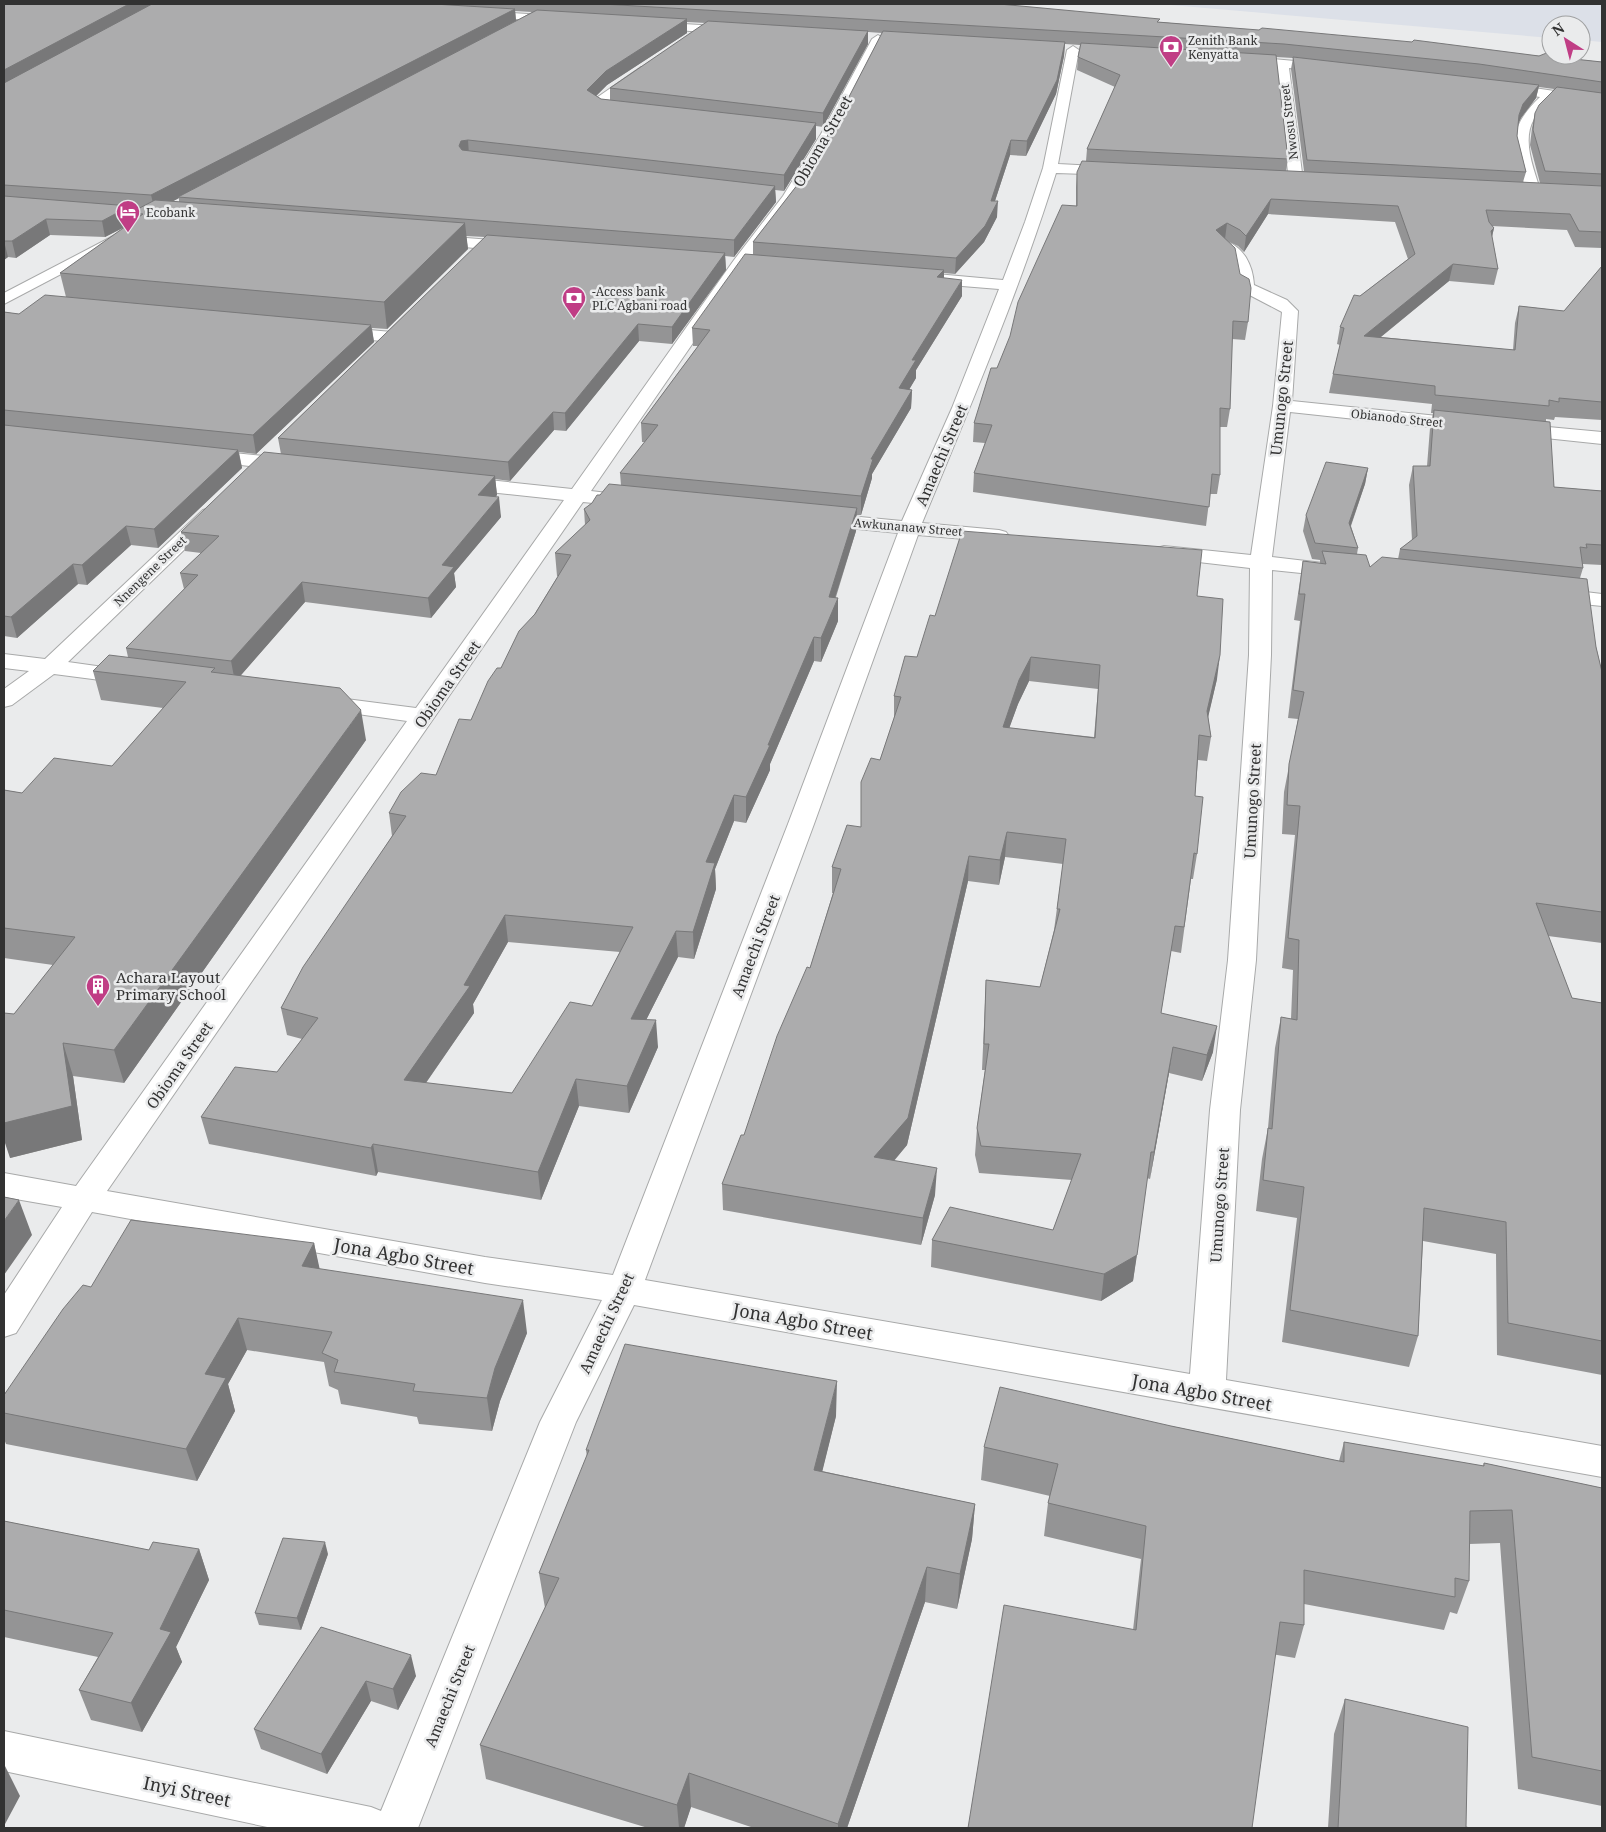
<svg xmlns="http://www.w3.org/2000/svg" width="1606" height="1832" viewBox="0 0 1606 1832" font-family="'Noto Serif',serif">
  <rect width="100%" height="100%" fill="#eaebec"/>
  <!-- built -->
  <path fill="#dce0e8" d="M1159,4H1602V42L1581,40V25H1551V38Z"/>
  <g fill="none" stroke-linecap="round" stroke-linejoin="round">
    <!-- minor casing -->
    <g stroke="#a8a9a9" stroke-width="2">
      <path id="minor" d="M478,11L559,16L565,19L559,22L474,16V12Z
        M650,22L734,27L740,31L734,35L646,27V23Z
        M878,35L884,39L835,134L796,198L746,266L591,491L640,497L643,501L640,505L633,507L583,502L107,1191L485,1257L613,1275L788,824L898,533L818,525L811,523L808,519L811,515L818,513L902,521L952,408L999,289L925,283L917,278L925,273L1003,280L1025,222L1043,168L1067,50L1073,46L1079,50L1058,164L1116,167L1123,171L1116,175L1056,173C1019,292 970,407 922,523L999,530L1006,532L1009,536L1006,540L999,542L918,535L814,824L645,1280L1190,1374L1210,1110L1228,960L1249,655L1250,568L1164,558L1157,556L1153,552L1157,548L1164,546L1251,555L1273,406L1282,312L1240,290L1234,263L1216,246L1224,241C1244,246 1253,266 1254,285L1287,300L1298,311L1292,401L1467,419L1474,421L1476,425L1474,429L1467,431L1290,412L1272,557L1340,565L1348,566L1351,571L1348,576L1340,577L1272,570L1271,655L1256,960L1240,1110L1226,1380L1602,1446V1477L634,1305L576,1422L418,1828H272L4,1771V1731L371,1807L381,1811L540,1422L602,1300L485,1283L92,1212L16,1333L4,1337V1295L62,1207L4,1197V1173L76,1186L407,721L315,708L311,703L315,698L323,696L416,708L564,500L460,489L453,487L450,483L453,479L460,477L572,489L734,260L783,196L821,134L872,39Z
        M1239,56L1328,64L1334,68L1328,72L1289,68L1303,181L1301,184H1291L1289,181L1276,67L1235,63L1233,60Z
        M641,67L647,71L645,74L605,104L629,108L631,111L629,114L594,110L590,104L592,101Z
        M1500,83L1602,98V106L1553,99C1546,105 1538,111 1534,119C1521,141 1535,171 1541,193L1539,196H1529L1527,193C1514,150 1504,131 1540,97L1495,90L1494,87L1495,84Z
        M119,233L127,238L124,241L4,304V293Z
        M429,235L516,242L524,247L516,252L424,243L421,240L424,237Z
        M336,327L392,332L398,333L401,337L398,341L392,342L330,336L327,332L330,328Z
        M1515,424L1602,432V444L1508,434L1506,430L1508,426Z
        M204,450L293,459L300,461L303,465L300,469L293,471L197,460L194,456L197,452Z
        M210,508L217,510L220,514L217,518L68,662L139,672L143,677L139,682L131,684L54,674L12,705L4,707V689L29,671L4,668V654L45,659L203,510Z
        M1552,588L1602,594V606L1544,600L1541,595L1544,590Z"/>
    </g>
    <!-- minor -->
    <use href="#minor" fill="#fff" fill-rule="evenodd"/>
  </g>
  <!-- wall -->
  <path fill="#949495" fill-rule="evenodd" d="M4,4H999L1160,22L1574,59L1602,62V248L1575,247L1567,230L1492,226L1494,228L1492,237L1498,269L1494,285L1449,281L1381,337L1513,350L1515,323L1519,306L1564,311L1602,266V420L1555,417L1554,420L1546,419V421L1554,487L1602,491V565L1583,564V568L1580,578L1602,672V943L1548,936L1572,998L1602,1003V1375L1497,1355L1496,1254L1423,1241L1418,1336L1409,1367L1282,1342L1297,1218L1256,1211L1262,1159L1268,1128L1275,1048L1281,1017L1291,1019L1293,970L1282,968L1295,835L1282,834L1284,792L1298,719L1288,718L1300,621L1294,620L1303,561L1320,563V560L1312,559L1303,531L1306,515L1368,468L1365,484L1351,526L1358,548L1357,554L1370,567L1398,559L1400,549L1412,540L1409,485L1413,466H1427L1430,428L1433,413H1431L1432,404L1329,393L1333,374L1340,345L1337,344L1340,327L1360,296L1408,259L1395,222L1268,214L1244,252L1238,246L1227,241L1248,322L1245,340L1232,339L1230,409L1227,427H1220V475L1217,494H1210L1206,526L973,492L974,473L985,443L973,442L974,423L997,368L1076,206V187L1077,172L1086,161L1087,149L1115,87L1077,70L1078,57L1080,45L1065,44L1064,56L1056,94L1026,156L1010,155L995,201L997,217L984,242L955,274L944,273V278L962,296L916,370V378L909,389L912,390L911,408L872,474V478L861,515H856V531L836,597L838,621L821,662L814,661L770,764V770L746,823L734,821L715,869L716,889L694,959L678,957L646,1020L658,1047L629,1113L579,1106L541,1200L378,1172L376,1176L209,1144L201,1117L277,1072L302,1039L287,1035L281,1008L392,836L389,813L436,775L471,720L501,668L558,576H557L555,553L585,525L584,509L592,503L600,495L621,485L620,473L645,442H642L641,423L698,346H693L692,328L753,255V242L798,184L837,120L882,33L868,32V44L823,127L816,126V139L784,191L775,190L776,202L734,257L725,256L726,270L672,344L639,341L566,431L554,430L510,481L495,479L497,495L495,497L501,517L454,573L456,587L431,618L305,602L240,676L366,740L124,1083L73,1076L82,1140L10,1158L14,1014L53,965L4,958V790L22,793L112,766L163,708L101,700L93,671L128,657L126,648L184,589L180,573L201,553L185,551L181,532L281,454L278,438L485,237L466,236L468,249L387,329L372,328L374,342L256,454L239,452L242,468L158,548L131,545L87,585L78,584L17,638L4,636V312L19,314L66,297L60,273L125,227L105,237L50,235L16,258L8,257L4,260ZM515,11L532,12L516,21ZM687,22L706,23L610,88V100L601,99L596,96L607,85L687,33ZM1276,57L1293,58L1291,69L1304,171H1286L1288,159ZM1539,87L1554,89L1535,113L1532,128L1530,145L1540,183L1523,182L1526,172L1517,136L1518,124L1521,118L1536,98ZM179,198V202L173,201ZM131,209L136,210L131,212ZM508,942L620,952L592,1006L512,1093L426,1083L474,1013L473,1004Z
    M1197,596L1217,679L1208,716L1211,737L1207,761L1198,760L1195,796L1197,854L1193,879H1191L1181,953L1171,951L1161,1013L1213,1052L1202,1081L1169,1073L1150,1179L1147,1178L1133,1281L1101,1301L931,1267L932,1240L1053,1230L1072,1180L979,1173L975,1155L977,1128L985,1070H982L986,980L1040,987L1054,930L1063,864L1005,857L999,885L968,881L907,1145L894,1161L935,1195L921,1245L723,1210L722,1184L744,1135L810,968L833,893H832V867L861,827V782L880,760L894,719V696L917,657L935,616ZM1029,681L1098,689L1094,737L1009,728L1018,704Z
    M314,1243L319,1269L527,1333L500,1401L492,1431L419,1424L417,1417L341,1404L338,1390L329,1386L324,1362L247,1350L228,1384L235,1411L197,1481L6,1444L4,1439V1395L91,1287Z
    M836,1416L822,1471L975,1504L972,1539L957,1609L925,1602L847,1828H754L691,1807L684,1828H648L486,1779L480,1745L545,1608L539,1573L587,1457L586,1450Z
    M1171,1426L1339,1461L1344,1442L1483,1466L1484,1463L1602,1488V1806L1518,1789L1500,1543L1469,1544V1581L1457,1614L1450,1612L1444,1630L1304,1604V1625L1295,1658L1133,1630L1141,1559L1044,1536L1048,1503L1050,1496L981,1480L984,1447Z
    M4,1521L149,1550L199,1549L209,1580L176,1647L182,1662L142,1732L91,1720L79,1690L98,1657L4,1637Z
    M328,1554L301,1630L259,1625L255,1613Z
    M321,1627L416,1676L398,1710L371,1701L327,1774L261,1749L254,1729Z
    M1345,1699L1466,1827L1470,1828H1328L1334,1734Z"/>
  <!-- shaded-wall -->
  <path fill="#787879" d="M129,4H154L4,86V70Z
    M515,9L516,21L178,197L179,198L155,211L151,195Z
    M687,19V33L607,85L588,104L587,90L606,71Z
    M868,31V44L823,127V113Z
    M1065,42L1064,56L1056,94L1026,156L1027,141Z
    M1539,85L1536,98L1521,118L1516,129L1519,115L1523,104Z
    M816,123V139L784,191V175Z
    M468,140L469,155L462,157L459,146L461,141Z
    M1011,140L1010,155L990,216L991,201Z
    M775,186L776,202L734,257V240Z
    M1271,199L1268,214L1244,252L1246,236Z
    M998,201L997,217L984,242L955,274L956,258Z
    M130,206L132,213H130L132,223L105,237L102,221Z
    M46,219L50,235L16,258L12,241Z
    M465,223L468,249L387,329L384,302Z
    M1227,223L1225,239L1216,230Z
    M1494,228L1490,244L1491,231Z
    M4,241L8,257L4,260Z
    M725,253L726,270L672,344V327Z
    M1453,264L1449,281L1361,353L1364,336Z
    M944,270V287L937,277Z
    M962,280V296L916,370V378L899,407V388L912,360Z
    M638,324L639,341L566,431L565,413Z
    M371,325L374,342L256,454L253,435Z
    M912,390L911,408L872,474V478L861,515V496L871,459Z
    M553,412L554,430L510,481L508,462Z
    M238,450L242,468L158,548L154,529Z
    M1368,468L1365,484L1346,539L1349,523Z
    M495,476L497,495L480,514L478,495Z
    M499,497L501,517L454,573L456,587L431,618L428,598L442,565Z
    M857,508L856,531L828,620L829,597Z
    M126,526L131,545L87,585L82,565Z
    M73,564L78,584L17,638L11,617Z
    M302,582L305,602L235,682L231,661Z
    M838,598V621L821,662V638Z
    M814,637V661L770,764V770L746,823V797Z
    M1220,655L1217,679L1204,735L1207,711Z
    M1031,657L1029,681L1018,704L1001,751L1003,727L1019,680Z
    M361,710L366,740L124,1083L114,1050Z
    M734,795V821L715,869L716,889L694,959L693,932L706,862Z
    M1007,832L1005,857L999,885L1000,860Z
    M969,856L968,881L907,1145L874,1184V1157Z
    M505,915L508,942L473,1004L474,1013L409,1107L404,1080L464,985Z
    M676,931L678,957L633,1046L631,1019Z
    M656,1020L658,1047L629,1113L627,1086Z
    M1217,1026L1213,1052L1202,1081L1207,1055Z
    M63,1043L73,1076L82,1140L10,1158L4,1140V1123Z
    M1173,1047L1169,1073L1150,1179L1154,1152Z
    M576,1079L579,1106L541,1200L538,1172Z
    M373,1144L378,1172L376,1176L371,1148Z
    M937,1168L935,1195L921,1245L923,1218Z
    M19,1200L32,1235L4,1275V1221Z
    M314,1243L321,1275L302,1266Z
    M1137,1255L1133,1281L1101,1301L1104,1274Z
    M523,1300L527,1333L500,1401L492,1431L487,1398L495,1368Z
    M238,1318L247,1350L228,1384L235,1411L197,1481L186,1449L205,1374Z
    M837,1381L836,1416L814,1505V1470Z
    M975,1504L972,1539L957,1609L960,1574Z
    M325,1542L328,1554L301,1630L297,1618Z
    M199,1549L209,1580L176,1647L182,1662L142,1732L131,1703L160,1629Z
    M927,1567L925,1602L847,1828H838V1824Z
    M411,1655L416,1676L398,1710L393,1689Z
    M366,1681L371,1701L327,1774L321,1754Z
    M4,1764L20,1796L4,1826Z
    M689,1773L691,1807L684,1828H679L677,1805Z"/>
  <!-- building -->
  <path fill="#acacad" stroke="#787879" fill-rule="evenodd" d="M4,4H129L4,70Z
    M152,4H434L515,9L151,195L4,185V83Z
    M602,4H999L1160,19L1157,22L1259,30L1262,28L1412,42L1414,40L1539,56L1549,52L1551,53V55H1560L1574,59L1602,62V82L1479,64L1284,44Z
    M537,10L687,19L606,71L587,90L601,99L816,123L784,175L468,140L461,141L459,146L462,150L775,186L734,240L178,197Z
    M708,21L868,31L823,113L610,88Z
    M883,31L1065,42L1057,80L1027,141L1011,140L991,201H998L985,226L956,258L753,242L798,184L837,120Z
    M1081,43L1276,55L1288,159L1087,149L1120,75L1078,57Z
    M1293,57L1539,85L1523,104L1519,115L1517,136L1526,172L1307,160Z
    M1557,87L1602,93V174L1545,171L1533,130L1535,113L1539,105Z
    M1082,161L1602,186V232L1579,231L1570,214L1486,210L1489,222L1494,228L1491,231L1498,269L1453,264L1364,336L1515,350L1519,306L1564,311L1602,266V402L1559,398V402L1549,400V406L1435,395V386L1333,374L1344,328L1340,327L1354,295L1360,296L1415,254L1398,206L1271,199L1246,236L1240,230L1227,223L1216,230L1235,248L1240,274L1249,279L1251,288L1248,322L1233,321L1230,409L1220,408V475L1212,474L1209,507L974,473L992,425L974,423L991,368H997L1010,336L1018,302L1062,205L1077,206V172Z
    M4,196L130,206L102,221L46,219L12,241H4Z
    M155,200L465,223L384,302L60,273L143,214L130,213Z
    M487,235L725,253L672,327L638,324L565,413L553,412L508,462L278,438Z
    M745,254L944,270L937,277L962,280L912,360H916L899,388L912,390L871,459H873L861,496L620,473L658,425L641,423L710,330L692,328Z
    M45,295L371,325L253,435L4,410V312L19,314Z
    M1434,410L1550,422L1554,487L1602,491V545L1586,544L1587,548L1580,547L1583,568L1400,549L1417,536L1413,466H1430Z
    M4,425L238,450L154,529L126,526L82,565L73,564L11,617L4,616Z
    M264,452L495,476L478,495L499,497L442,565L454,567L428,598L302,582L231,661L126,648L198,575L180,573L219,536L181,532Z
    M1326,462L1368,468L1349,523L1358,548L1315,543L1306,515Z
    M609,484L857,508L829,597L838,598L821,638L814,637L768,745H770L746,797L734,795L706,862L715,863L693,932L676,931L631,1019L656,1020L627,1086L576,1079L538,1172L373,1144L371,1148L201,1117L235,1067L277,1072L318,1018L281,1008L303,967L406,816L389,813L401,792L421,773L436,775L459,719L471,720L488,681L497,668H501L519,631L535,614L571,555L555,553L590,520L584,509L592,503L597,495H600ZM505,915L633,927L592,1006L570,1002L512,1093L404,1080L470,986L464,985Z
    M962,531L1202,550L1197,596L1223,599L1220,655L1207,711L1211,737L1199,735L1195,796L1203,797L1197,854L1194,853L1184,927L1175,926L1161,1013L1217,1026L1207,1055L1173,1047L1154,1152H1151L1137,1255L1104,1274L932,1240L950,1207L1053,1230L1081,1154L981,1146L977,1128L989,1044H984L986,980L1040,987L1060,909H1057L1066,839L1007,832L1000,860L969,856L908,1118L874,1157L937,1168L923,1218L722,1184L741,1135H744L777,1036L807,967L810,968L841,869L832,867L847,825L861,827V782L871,758L880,760L901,697L894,696L905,656L917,657L930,615L935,616ZM1031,657L1100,665L1095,738L1003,727L1019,680Z
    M1322,551L1366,555L1370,567L1382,557L1587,579L1596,647L1602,672V912L1536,903L1572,998L1602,1003V1341L1508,1323L1506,1222L1424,1208L1418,1336L1290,1310L1304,1187L1263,1180L1268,1128L1272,1129L1281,1017L1297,1020L1299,940L1288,938L1300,806L1287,805L1289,764L1304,692L1293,690L1305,594H1299L1303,561L1326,564Z
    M109,655L215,668L211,672L340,688L361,710L114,1050L63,1043L72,1106L4,1123V1013L14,1014L75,937L4,928V790L22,793L54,758L112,766L186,682L93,671Z
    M4,1197L19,1200L4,1221Z
    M131,1220L314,1243L302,1266L523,1300L495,1368L487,1398L413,1391L415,1384L334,1372L338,1360L322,1353L332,1332L238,1318L205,1374L226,1378L186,1449L4,1413V1395L63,1309L83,1285L91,1287Z
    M625,1344L837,1381L814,1470L975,1504L960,1574L927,1567L838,1824L689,1773L677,1805L480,1745L559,1578L539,1573L589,1450H586Z
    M1000,1387L1171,1426L1344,1462V1442L1484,1466V1463L1602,1488V1771L1532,1757L1512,1510L1470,1511L1469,1581L1455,1578V1597L1304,1570V1625L1280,1622L1252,1828H968L1004,1605L1136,1630L1146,1526L1048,1503L1058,1464L984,1447Z
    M4,1521L149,1550L153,1542L199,1549L160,1629L171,1632L131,1703L79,1690L113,1633L4,1610Z
    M283,1538L325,1542L297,1618L255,1613Z
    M321,1627L411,1655L393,1689L366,1681L321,1754L254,1729Z
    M1345,1699L1468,1727L1466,1827L1470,1828H1338Z"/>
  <!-- icons -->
  <defs>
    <g id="bank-pin" transform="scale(1.25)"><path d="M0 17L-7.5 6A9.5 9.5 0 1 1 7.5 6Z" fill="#c03d85" stroke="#eaebec"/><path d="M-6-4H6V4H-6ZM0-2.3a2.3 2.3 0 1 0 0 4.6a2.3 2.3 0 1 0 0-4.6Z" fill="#fff"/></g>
    <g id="hotel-pin" transform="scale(1.25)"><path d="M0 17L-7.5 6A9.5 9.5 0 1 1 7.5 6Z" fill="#c03d85" stroke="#eaebec"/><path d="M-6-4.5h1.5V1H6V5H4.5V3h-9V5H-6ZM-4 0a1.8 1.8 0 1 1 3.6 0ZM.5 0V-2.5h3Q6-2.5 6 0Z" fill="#fff"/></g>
    <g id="building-pin" transform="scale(1.25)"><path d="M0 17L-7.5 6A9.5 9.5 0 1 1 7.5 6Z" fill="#c03d85" stroke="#eaebec"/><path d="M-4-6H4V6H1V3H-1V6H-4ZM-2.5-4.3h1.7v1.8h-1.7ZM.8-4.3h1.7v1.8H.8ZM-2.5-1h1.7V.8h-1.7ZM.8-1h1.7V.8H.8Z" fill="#fff"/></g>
  </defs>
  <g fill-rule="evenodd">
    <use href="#bank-pin" x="1171" y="47"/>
    <use href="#hotel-pin" x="128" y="212"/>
    <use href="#bank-pin" x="574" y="298"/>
    <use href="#building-pin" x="98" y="986"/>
  </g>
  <g text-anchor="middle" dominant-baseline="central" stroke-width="5" stroke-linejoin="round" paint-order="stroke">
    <!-- far-poi labels -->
    <g font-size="12" fill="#323232" stroke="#eaebec" text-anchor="start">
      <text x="1188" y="40">Zenith Bank<tspan x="1188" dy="14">Kenyatta</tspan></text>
      <text x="146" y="212">Ecobank</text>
      <text x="592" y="291">-Access bank<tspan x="592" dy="14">PLC Agbani road</tspan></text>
    </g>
    <!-- far-street labels -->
    <g font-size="12" fill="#323232" stroke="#eaebec">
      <text transform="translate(1289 122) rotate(-97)">Nwosu Street</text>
      <text transform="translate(1397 418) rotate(6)">Obianodo Street</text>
      <text transform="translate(908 527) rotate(5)">Awkunanaw Street</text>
      <text transform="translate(150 571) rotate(-44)">Nnengene Street</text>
    </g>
    <!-- street labels -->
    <g font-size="15" fill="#323232" stroke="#eaebec">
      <text transform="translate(822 141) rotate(-60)">Obioma Street</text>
      <text transform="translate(1281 398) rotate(-84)">Umunogo Street</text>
      <text transform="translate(941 455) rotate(-67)">Amaechi Street</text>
      <text transform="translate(447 684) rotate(-55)">Obioma Street</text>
      <text transform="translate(1252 801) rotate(-87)">Umunogo Street</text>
      <text transform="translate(755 946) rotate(-69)">Amaechi Street</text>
      <text transform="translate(179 1065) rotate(-55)">Obioma Street</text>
      <text transform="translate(1219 1205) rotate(-86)">Umunogo Street</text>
      <text transform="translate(606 1323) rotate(-65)">Amaechi Street</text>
      <text transform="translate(449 1696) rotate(-68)">Amaechi Street</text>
    </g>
    <!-- poi labels -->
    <g font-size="15" fill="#323232" stroke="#eaebec" text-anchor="start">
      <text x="116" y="977">Achara Layout<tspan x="116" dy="17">Primary School</tspan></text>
    </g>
    <!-- near-street labels -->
    <g font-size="18" fill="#323232" stroke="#eaebec">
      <text transform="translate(404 1256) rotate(10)">Jona Agbo Street</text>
      <text transform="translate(803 1321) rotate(10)">Jona Agbo Street</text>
      <text transform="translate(1202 1392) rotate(10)">Jona Agbo Street</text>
      <text transform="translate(187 1791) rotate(12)">Inyi Street</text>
    </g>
  </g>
  <!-- border -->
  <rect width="1606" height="1832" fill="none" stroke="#323232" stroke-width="10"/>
  <!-- north arrow -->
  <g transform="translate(1566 40) rotate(324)"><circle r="24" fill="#eaebec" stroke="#a0a1a2"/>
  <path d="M0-4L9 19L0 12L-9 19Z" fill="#c03d85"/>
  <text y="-8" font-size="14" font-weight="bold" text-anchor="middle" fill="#323232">N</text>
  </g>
</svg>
